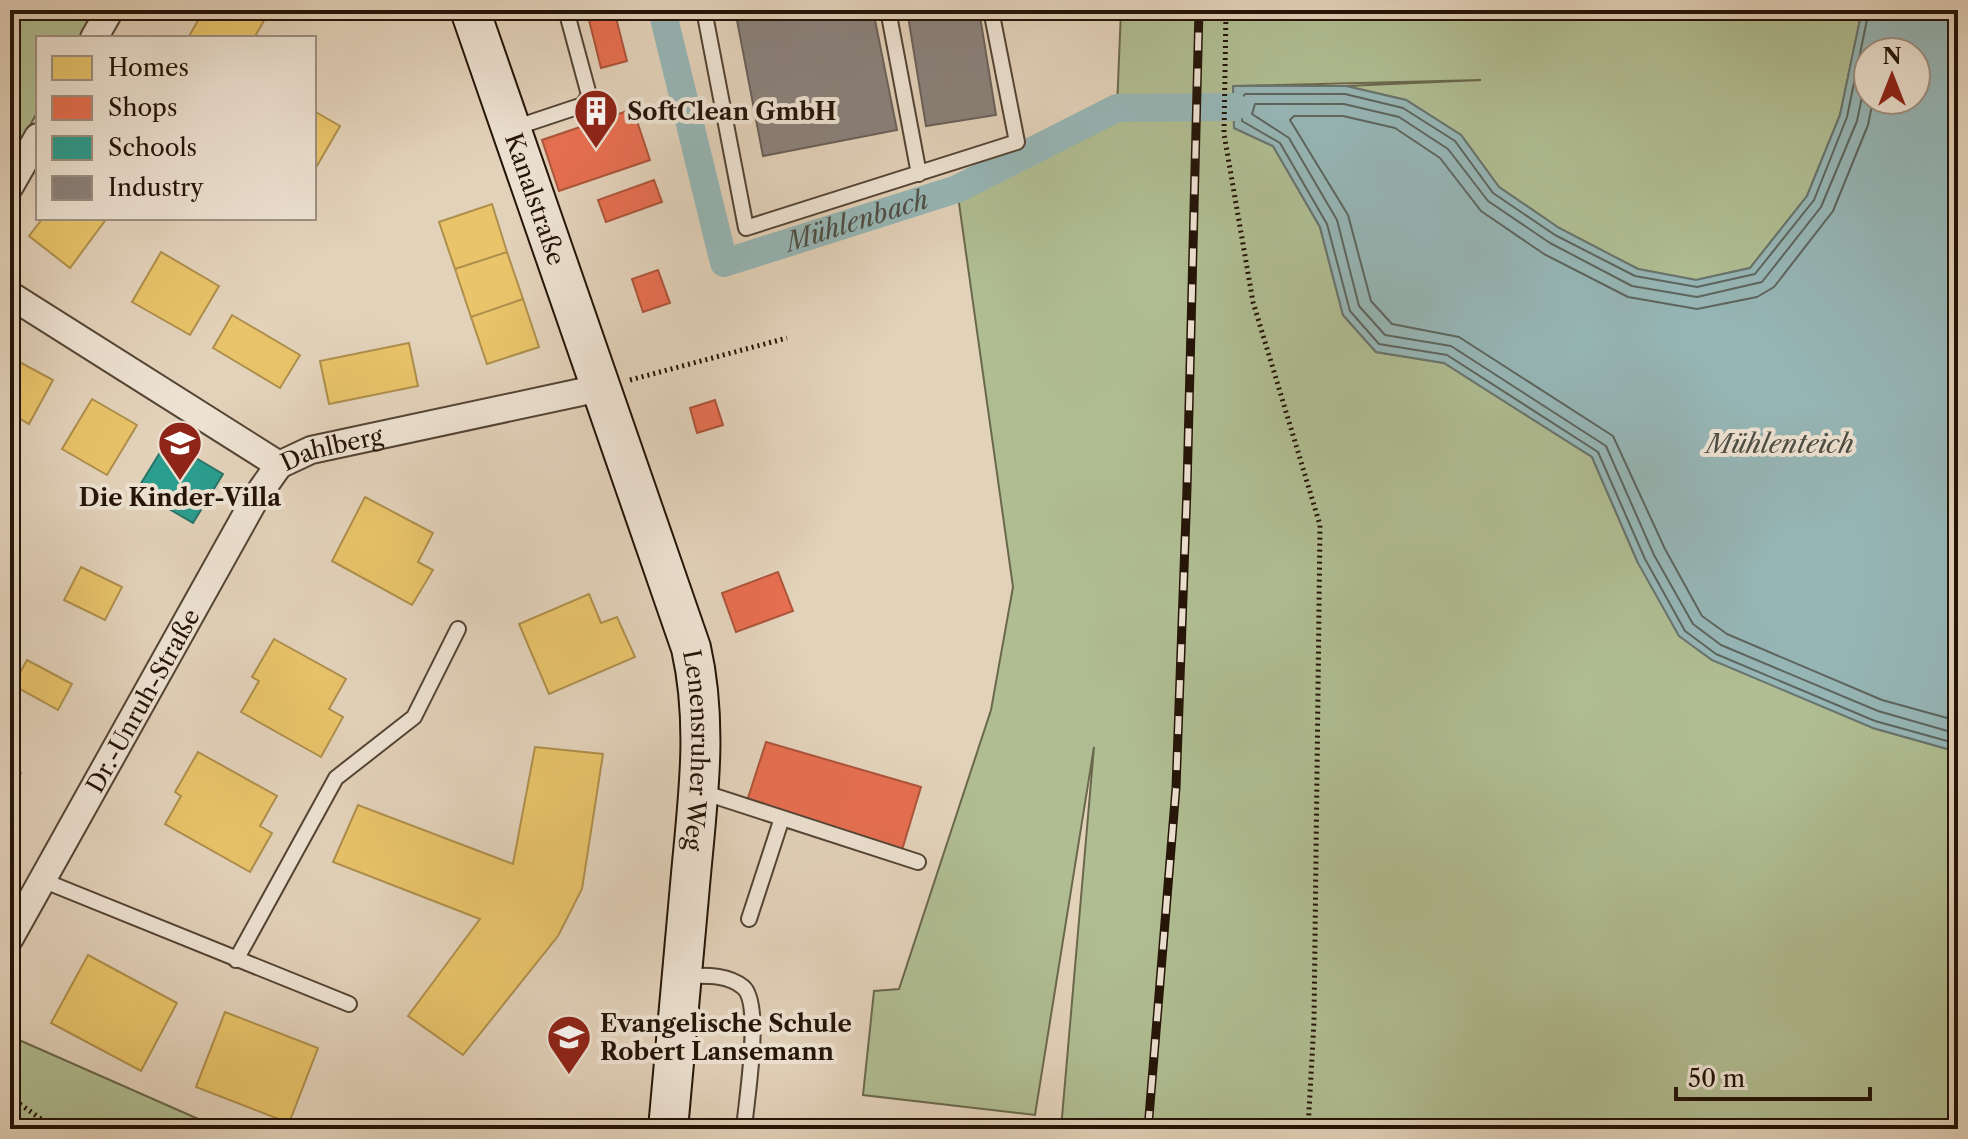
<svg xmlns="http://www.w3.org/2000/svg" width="1968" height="1139" viewBox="0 0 1968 1139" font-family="'Libre Caslon Text',serif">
  <rect width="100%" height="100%" fill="#e3d2ba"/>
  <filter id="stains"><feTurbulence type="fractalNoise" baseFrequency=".0025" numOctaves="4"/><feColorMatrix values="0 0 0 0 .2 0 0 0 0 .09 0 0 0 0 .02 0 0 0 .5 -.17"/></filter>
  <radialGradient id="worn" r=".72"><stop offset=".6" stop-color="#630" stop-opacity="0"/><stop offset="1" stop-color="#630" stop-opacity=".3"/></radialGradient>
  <!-- green -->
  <path fill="#b0bd92" stroke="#6a684c" stroke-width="2" d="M10,10H95L79,38H38V111L10,161Z
    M1121,10H1862L1840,115L1807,196L1750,268L1696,280L1638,269L1559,228L1499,187L1461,135L1406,100L1346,86L1481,80L1234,86V128L1273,146L1320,227L1343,315L1376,352L1444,363L1592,457L1638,563L1873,728L1958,752V1129H1061L1094,747L1035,1115L863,1095L874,991L899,989L991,710L1013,587L957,189L1117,108Z
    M10,1036L221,1129H10Z"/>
  <!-- water -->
  <path fill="#96b6b6" stroke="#687570" stroke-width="2" fill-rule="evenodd" d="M1862,10H1958V752L1873,728L1712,660L1679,636L1638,563L1592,457L1444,363L1376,352L1343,315L1320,227L1273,146L1234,128L1233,86H1346L1406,100L1461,135L1499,187L1559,228L1638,269L1696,280L1750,268L1807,196L1840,115ZM1868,52H1916V100H1868Z"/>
  <!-- homes -->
  <path fill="#e9c46a" stroke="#ae8f4c" stroke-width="2" d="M204,10H265L269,12L254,38H188Z
    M314,111L340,126L314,171Z
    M492,204L507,252L455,269L439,222Z
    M43,218H107L70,268L29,236Z
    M161,252L219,286L190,335L132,302Z
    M507,252L523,299L471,317L455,269Z
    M523,299L539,347L487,364L471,317Z
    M232,315L300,355L280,388L213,348Z
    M409,343L418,386L329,404L320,361Z
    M10,357L53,380L29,424L10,413Z
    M92,399L137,425L107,475L62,449Z
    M365,497L433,533L418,562L433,570L412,605L332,561Z
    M81,567L122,587L105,620L64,600Z
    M589,594L601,623L617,617L635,657L549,694L519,624Z
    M274,639L346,679L329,709L343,717L321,757L241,712L259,681L252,677Z
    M27,660L72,684L58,710L13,685Z
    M535,747L603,754L582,889L558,936L463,1055L408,1016L480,919L333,862L358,805L513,864Z
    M198,752L277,796L260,826L272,833L250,872L165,824L181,796L175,792Z
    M10,767L21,773L10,792Z
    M88,955L177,1003L141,1071L51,1023Z
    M225,1012L318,1048L289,1123L196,1087Z"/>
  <!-- shops -->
  <path fill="#e76f51" stroke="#ac543b" stroke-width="2" d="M615,14L627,61L601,68L589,20Z
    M633,109L650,160L559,191L542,140Z
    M654,180L662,202L606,222L598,200Z
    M658,270L670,303L643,312L632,279Z
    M715,400L723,425L697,433L690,408Z
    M778,572L793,611L736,632L722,593Z
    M766,742L921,787L902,850L746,804Z"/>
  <!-- schools -->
  <path fill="#2a9d8f" stroke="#287466" stroke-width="2" d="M167,441L223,474L193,523L137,490Z"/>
  <!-- industry -->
  <path fill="#8a817c" stroke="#6b6059" stroke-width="2" d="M735,10H873L897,130L763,156Z
    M907,10H979L996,115L926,126Z"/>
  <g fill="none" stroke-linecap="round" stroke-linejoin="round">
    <!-- shore -->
    <path stroke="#5d655e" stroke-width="2" d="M1869,10L1847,117L1814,200L1755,274L1697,287L1635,276L1555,235L1493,193L1455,141L1403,108L1345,94H1245L1242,98V121L1280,143L1327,224L1350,311L1379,344L1447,355L1598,452L1645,559L1685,631L1716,654L1875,721L1958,744
      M1868,68L1857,121L1821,207L1762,282L1697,297L1632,286L1550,243L1488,201L1448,149L1399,117L1344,104H1255L1252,114L1289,138L1337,220L1359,306L1385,335L1451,346L1606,446L1654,555L1693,624L1721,645L1878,711L1958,734
      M1873,100L1868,125L1833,211L1774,287L1757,297L1697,309L1628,297L1544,254L1481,211L1440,158L1395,128L1343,116H1294L1290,120L1348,215L1371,301L1392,324L1459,337L1613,436L1665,549L1702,616L1727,634L1882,700L1958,721"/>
    <!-- canal -->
    <path stroke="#96b6b6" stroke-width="28" id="s1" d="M662,10L724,263L957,189L1117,108L1234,107"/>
    <!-- lane casing -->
    <g stroke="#544434" stroke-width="18">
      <path id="lane" d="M704,10L746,228L1017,142L991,10
        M888,10L919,174
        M511,129L583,105L589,95L566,10
        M699,791L918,862
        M42,880L349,1004
        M749,919L781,821
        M236,960L336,778L414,717L458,629
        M682,976C703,976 726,973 743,987C763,1003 746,1102 744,1129"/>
    </g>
    <!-- street casing -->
    <g stroke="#544434" stroke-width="30">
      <g id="street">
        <path d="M94,38L110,10"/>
        <path d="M10,186L38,137"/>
        <path id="s2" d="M10,295L279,465L311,450L600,388"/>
        <path id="s3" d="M10,938L255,499L279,465"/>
      </g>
    </g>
    <!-- secondary casing -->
    <g stroke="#241407" stroke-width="42">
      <g id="secondary">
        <path id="s4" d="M470,10L691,648C709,727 697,805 690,885C683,967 675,1048 668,1129"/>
      </g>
    </g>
    <!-- path -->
    <path stroke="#241407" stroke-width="5" stroke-dasharray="2 4" stroke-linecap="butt" d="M1226,10L1224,134L1253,302L1320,525L1314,1021L1308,1129
      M630,380L787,338
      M10,1097L55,1129"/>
    <!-- lane -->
    <use href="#lane" stroke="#ede2d2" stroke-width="14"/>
    <!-- street -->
    <use href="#street" stroke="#ede2d2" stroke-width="26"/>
    <!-- secondary -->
    <use href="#secondary" stroke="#ede2d2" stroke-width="38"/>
    <!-- rail casing -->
    <g stroke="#241407" stroke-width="9">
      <path id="rail" d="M1148,1129L1176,788L1187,488L1199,10"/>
    </g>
    <!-- rail -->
    <use href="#rail" stroke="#ede2d2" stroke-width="6" stroke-dasharray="18" stroke-linecap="butt"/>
  </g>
  <!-- icons -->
  <defs>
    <g id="building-pin" transform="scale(2.3)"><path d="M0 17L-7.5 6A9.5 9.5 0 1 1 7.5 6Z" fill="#8f2418" stroke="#ede2d2"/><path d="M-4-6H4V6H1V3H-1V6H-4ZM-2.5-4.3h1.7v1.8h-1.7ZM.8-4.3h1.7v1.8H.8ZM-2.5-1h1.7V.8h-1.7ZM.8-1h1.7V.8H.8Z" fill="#fff"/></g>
    <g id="school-pin" transform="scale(2.3)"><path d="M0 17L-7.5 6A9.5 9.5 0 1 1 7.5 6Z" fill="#8f2418" stroke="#ede2d2"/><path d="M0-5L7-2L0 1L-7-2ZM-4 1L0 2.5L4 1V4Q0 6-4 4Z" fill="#fff"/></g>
  </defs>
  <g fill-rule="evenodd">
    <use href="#building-pin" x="596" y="111"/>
    <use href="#school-pin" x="180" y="443"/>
    <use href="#school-pin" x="569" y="1037"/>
  </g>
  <g text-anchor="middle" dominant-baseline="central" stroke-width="8" stroke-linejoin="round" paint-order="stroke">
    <!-- poi labels -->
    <g font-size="24" font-weight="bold" fill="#241407" stroke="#ede2d2" text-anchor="start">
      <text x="627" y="111">SoftClean GmbH</text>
      <text x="180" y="497" text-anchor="middle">Die Kinder-Villa</text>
      <text x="600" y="1023">Evangelische Schule<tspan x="600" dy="28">Robert Lansemann</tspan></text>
    </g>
    <!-- street labels -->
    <g font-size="24" fill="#241407" stroke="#ede2d2">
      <text stroke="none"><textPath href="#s4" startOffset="200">Kanalstraße</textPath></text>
      <text stroke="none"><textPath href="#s2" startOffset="374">Dahlberg</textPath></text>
      <text stroke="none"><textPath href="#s3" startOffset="272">Dr.-Unruh-Straße</textPath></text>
      <text stroke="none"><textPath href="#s4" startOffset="778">Lenensruher Weg</textPath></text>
    </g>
    <!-- water labels -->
    <g font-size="26" font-style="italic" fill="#4c4d44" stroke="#ede2d2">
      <text stroke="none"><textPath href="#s1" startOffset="400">Mühlenbach</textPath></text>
      <text x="1780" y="444">Mühlenteich</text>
    </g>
  </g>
  <!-- margin -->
  <rect width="1968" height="1139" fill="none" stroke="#e3d2ba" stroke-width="40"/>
  <rect x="12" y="12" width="1944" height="1115" fill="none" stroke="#241407" stroke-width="4"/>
  <rect x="20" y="20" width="1928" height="1099" fill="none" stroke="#241407" stroke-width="2"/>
  <!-- legend -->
  <rect x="36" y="36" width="280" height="184" fill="#ede2d2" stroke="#9d9081" stroke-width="2"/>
  <rect x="52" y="56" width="40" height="24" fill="#e9c46a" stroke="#9d9081" stroke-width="2"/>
  <text x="108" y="76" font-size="24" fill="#241407">Homes</text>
  <rect x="52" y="96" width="40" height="24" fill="#e76f51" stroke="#9d9081" stroke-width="2"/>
  <text x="108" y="116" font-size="24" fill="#241407">Shops</text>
  <rect x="52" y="136" width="40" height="24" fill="#2a9d8f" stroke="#9d9081" stroke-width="2"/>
  <text x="108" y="156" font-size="24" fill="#241407">Schools</text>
  <rect x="52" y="176" width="40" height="24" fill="#8a817c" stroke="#9d9081" stroke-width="2"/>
  <text x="108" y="196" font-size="24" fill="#241407">Industry</text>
  <!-- north arrow -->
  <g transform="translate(1892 76)"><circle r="38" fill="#ede2d2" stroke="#9d9081" stroke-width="2"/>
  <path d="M0-6L14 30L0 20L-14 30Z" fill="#8f2418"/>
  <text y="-12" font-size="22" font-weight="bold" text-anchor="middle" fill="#241407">N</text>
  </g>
  <!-- scale -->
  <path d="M1676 1087v12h194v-12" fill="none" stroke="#241407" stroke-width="4"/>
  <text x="1688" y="1087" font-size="24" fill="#241407" stroke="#ede2d2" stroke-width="6" paint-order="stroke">50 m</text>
  <rect width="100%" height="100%" filter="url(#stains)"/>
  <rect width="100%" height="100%" fill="url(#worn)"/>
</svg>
